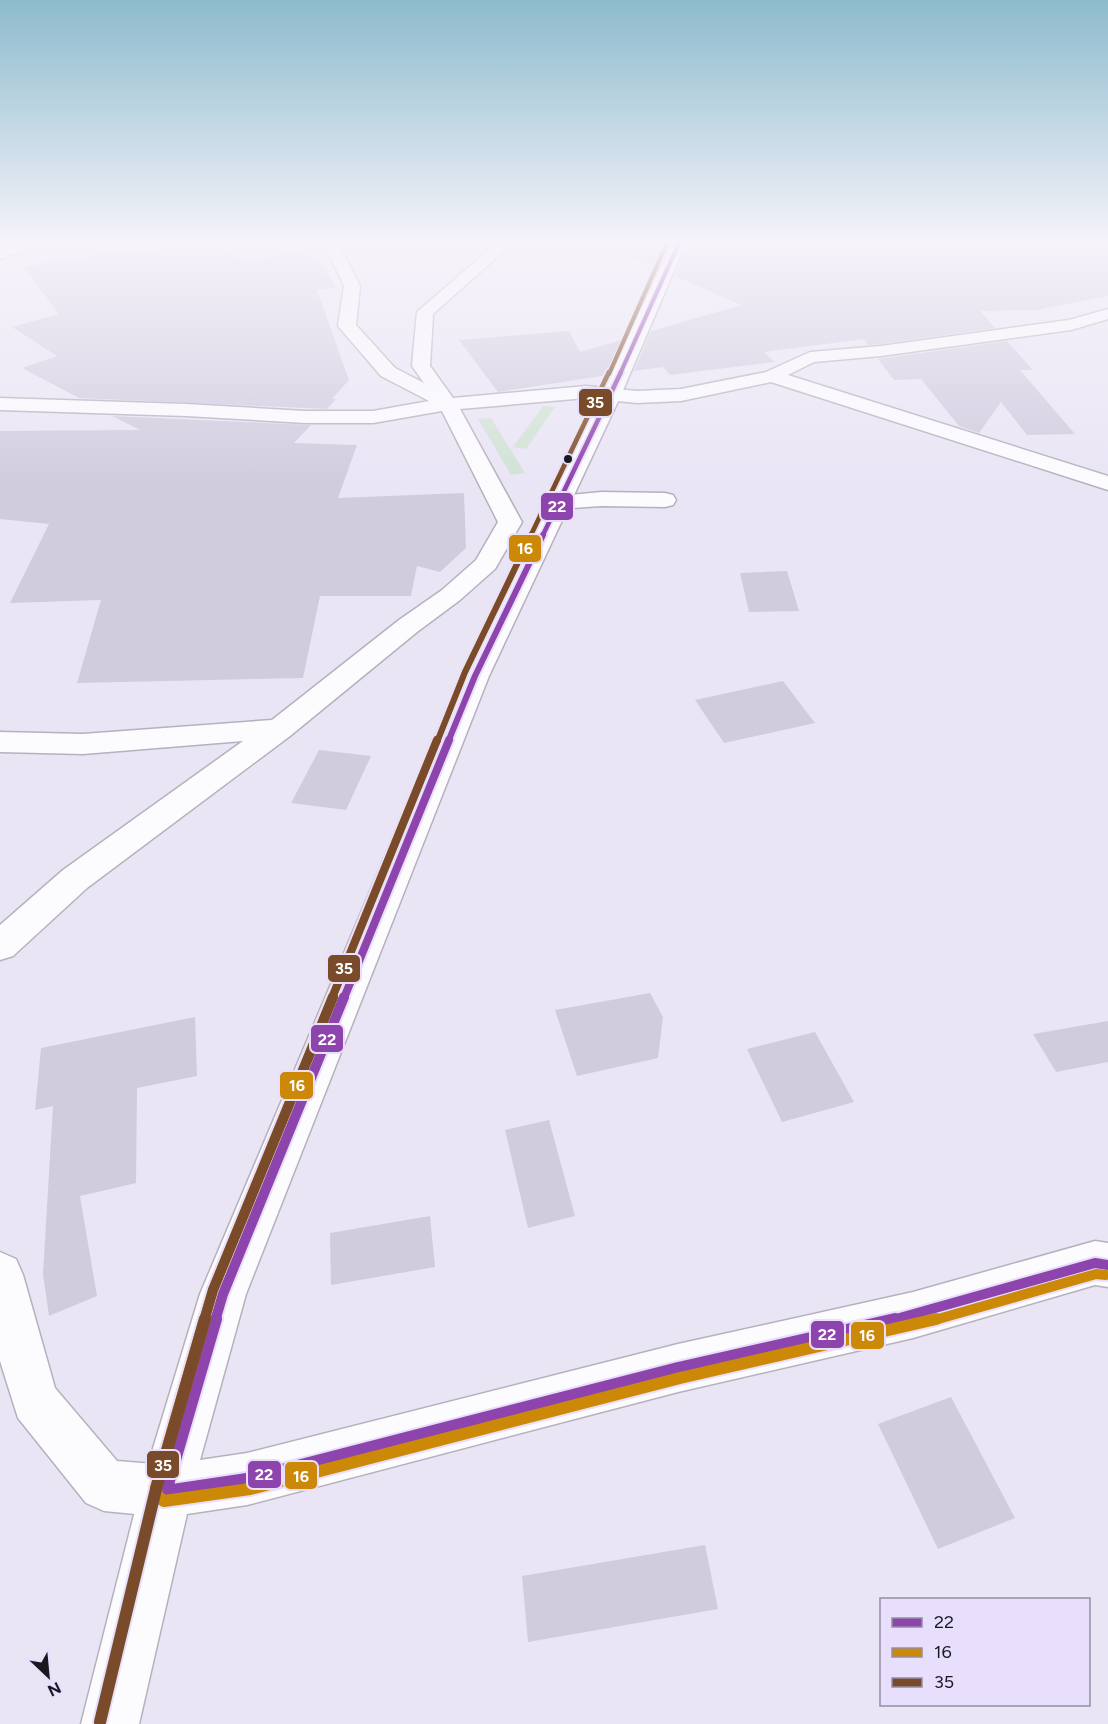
<svg xmlns="http://www.w3.org/2000/svg" width="1108" height="1724" viewBox="0 0 1108 1724" font-family="Figtree,sans-serif">
  <rect width="100%" height="100%" fill="#eae5f5"/>
  <!-- green -->
  <path fill="#d1e2d5" d="M543,406L555,407L526,449L513,447Z
    M491,418L525,473L511,475L478,419Z"/>
  <!-- building -->
  <path fill="#d1cbde" d="M181,243H208L249,261L311,247L336,288L317,290L349,380L332,399H336L327,409L79,398L22,368L57,356L12,327L59,314L24,267L65,257L74,262L110,248L140,254Z
    M601,243H669L658,268Z
    M688,243H1108V296L1036,310L980,311L995,328L881,344L868,345L864,339L764,352L775,362L670,375L663,367L634,371L651,331L741,305L675,276Z
    M569,331L580,352L625,339L608,375L498,392L459,340Z
    M1007,341L1033,370H1020L1075,434L1027,435L1001,402L979,433L959,426L921,379L894,380L878,359Z
    M112,416L311,425L294,443L357,445L338,498L464,493L466,548L440,572L417,566L411,596H320L303,678L77,683L101,600L10,603L49,524L0,519V431L140,430Z
    M787,571L799,611L749,612L740,573Z
    M783,681L815,723L724,743L695,700Z
    M319,750L371,756L346,810L291,803Z
    M650,993L663,1017L658,1058L577,1076L555,1010Z
    M195,1017L197,1076L137,1088L136,1183L80,1196L97,1296L49,1316L43,1274L53,1106L35,1110L41,1048Z
    M1108,1021V1062L1056,1072L1033,1034Z
    M815,1032L854,1102L782,1122L747,1049Z
    M549,1120L575,1216L528,1228L505,1130Z
    M430,1216L435,1267L331,1285L330,1233Z
    M951,1397L1015,1518L938,1549L878,1424Z
    M705,1545L718,1609L528,1642L522,1576Z"/>
  <g fill="none" stroke-linecap="round" stroke-linejoin="round">
    <!-- street casing -->
    <g stroke="#b5b1bd" stroke-width="3">
      <path id="street" d="M18,243H40L38,246L0,259V249Z
        M324,243H338L360,286L356,325L395,368L424,383L412,366L417,312L497,243H513L433,314L430,366L453,398L586,386L637,391L681,389L766,372L810,352L881,346L1069,320L1108,309V319L1071,330L881,356L814,362L788,375L1108,476V490L771,382L681,401L637,403L586,398L460,409L522,522L495,569L460,600L417,632L290,736L87,888L13,956L0,960V925L63,870L243,741L83,754L0,752V732L83,734L272,720L399,620L442,590L476,560L498,522L442,411L373,423H305L186,416L0,410V398L186,404L305,411H373L429,401L381,376L338,326L344,286Z
        M601,492L665,493L673,495L676,500L673,505L665,507L601,506L558,509L550,507L547,502L550,497Z
        M0,1252L16,1259L23,1275L55,1388L117,1461L166,1465L184,1473L192,1491L184,1509L166,1517L104,1511L86,1503L18,1418L0,1361Z"/>
    </g>
    <!-- secondary casing -->
    <g stroke="#b5b1bd" stroke-width="3">
      <path id="secondary" d="M672,243H686L621,395L489,676L246,1294L200,1460L247,1453L678,1344L913,1292L1095,1241L1108,1243V1287L1095,1285L913,1338L678,1392L247,1505L187,1514L139,1724H81L140,1491L200,1294L461,676L601,395Z"/>
    </g>
    <!-- street -->
    <use href="#street" fill="#fcfbfe" fill-rule="evenodd"/>
    <!-- secondary -->
    <use href="#secondary" fill="#fcfbfe" fill-rule="evenodd"/>
    <!-- bus-1-far5 casing -->
    <g stroke="#e7dffb" stroke-width="6">
      <path id="bus-1-far5" d="M620,374L679,243"/>
    </g>
    <!-- bus-1-far4 casing -->
    <g stroke="#e7dffb" stroke-width="8">
      <path id="bus-1-far4" d="M542,537L621,372"/>
    </g>
    <!-- bus-1-far3 casing -->
    <g stroke="#e7dffb" stroke-width="10">
      <path id="bus-1-far3" d="M448,742L475,676L543,535"/>
    </g>
    <!-- bus-1-far2 casing -->
    <g stroke="#e7dffb" stroke-width="12">
      <path id="bus-1-far2" d="M344,998L449,740"/>
    </g>
    <!-- bus-1-far1 casing -->
    <g stroke="#e7dffb" stroke-width="14">
      <path id="bus-1-far1" d="M215,1321L223,1294L344,997
        M889,1321L1095,1263L1108,1265"/>
    </g>
    <!-- bus-1 casing -->
    <g stroke="#e7dffb" stroke-width="16">
      <path id="bus-1" d="M216,1319L166,1491L247,1479L678,1368L895,1319"/>
    </g>
    <!-- bus-2-far5 casing -->
    <g stroke="#e7dffb" stroke-width="6">
      <path id="bus-2-far5" d="M609,374L667,243"/>
    </g>
    <!-- bus-2-far4 casing -->
    <g stroke="#e7dffb" stroke-width="8">
      <path id="bus-2-far4" d="M530,537L609,372"/>
    </g>
    <!-- bus-2-far3 casing -->
    <g stroke="#e7dffb" stroke-width="10">
      <path id="bus-2-far3" d="M437,742L465,672L531,535"/>
    </g>
    <!-- bus-2-far2 casing -->
    <g stroke="#e7dffb" stroke-width="12">
      <path id="bus-2-far2" d="M332,998L437,740"/>
    </g>
    <!-- bus-2-far1 casing -->
    <g stroke="#e7dffb" stroke-width="14">
      <path id="bus-2-far1" d="M204,1321L213,1290L333,997
        M931,1321L1096,1274L1106,1275"/>
    </g>
    <!-- bus-2 casing -->
    <g stroke="#e7dffb" stroke-width="16">
      <path id="bus-2" d="M205,1319L156,1488L157,1496L164,1501L250,1489L680,1378L936,1319"/>
    </g>
    <!-- bus-3-far5 casing -->
    <g stroke="#e7dffb" stroke-width="6">
      <path id="bus-3-far5" d="M609,374L667,243"/>
    </g>
    <!-- bus-3-far4 casing -->
    <g stroke="#e7dffb" stroke-width="8">
      <path id="bus-3-far4" d="M530,537L609,372"/>
    </g>
    <!-- bus-3-far3 casing -->
    <g stroke="#e7dffb" stroke-width="10">
      <path id="bus-3-far3" d="M437,742L465,672L531,535"/>
    </g>
    <!-- bus-3-far2 casing -->
    <g stroke="#e7dffb" stroke-width="12">
      <path id="bus-3-far2" d="M332,998L437,740"/>
    </g>
    <!-- bus-3-far1 casing -->
    <g stroke="#e7dffb" stroke-width="14">
      <path id="bus-3-far1" d="M204,1321L213,1290L333,997"/>
    </g>
    <!-- bus-3 casing -->
    <g stroke="#e7dffb" stroke-width="16">
      <path id="bus-3" d="M100,1722L156,1489L205,1319"/>
    </g>
    <!-- bus-1-far5 -->
    <use href="#bus-1-far5" stroke="#8e44ad" stroke-width="4"/>
    <!-- bus-1-far4 -->
    <use href="#bus-1-far4" stroke="#8e44ad" stroke-width="4.5"/>
    <!-- bus-1-far3 -->
    <use href="#bus-1-far3" stroke="#8e44ad" stroke-width="6"/>
    <!-- bus-1-far2 -->
    <use href="#bus-1-far2" stroke="#8e44ad" stroke-width="8"/>
    <!-- bus-1-far1 -->
    <use href="#bus-1-far1" stroke="#8e44ad" stroke-width="10"/>
    <!-- bus-1 -->
    <use href="#bus-1" stroke="#8e44ad" stroke-width="12"/>
    <!-- bus-2-far5 -->
    <use href="#bus-2-far5" stroke="#cb8907" stroke-width="4"/>
    <!-- bus-2-far4 -->
    <use href="#bus-2-far4" stroke="#cb8907" stroke-width="4.5"/>
    <!-- bus-2-far3 -->
    <use href="#bus-2-far3" stroke="#cb8907" stroke-width="6"/>
    <!-- bus-2-far2 -->
    <use href="#bus-2-far2" stroke="#cb8907" stroke-width="8"/>
    <!-- bus-2-far1 -->
    <use href="#bus-2-far1" stroke="#cb8907" stroke-width="10"/>
    <!-- bus-2 -->
    <use href="#bus-2" stroke="#cb8907" stroke-width="12"/>
    <!-- bus-3-far5 -->
    <use href="#bus-3-far5" stroke="#7a4b2a" stroke-width="4"/>
    <!-- bus-3-far4 -->
    <use href="#bus-3-far4" stroke="#7a4b2a" stroke-width="4.5"/>
    <!-- bus-3-far3 -->
    <use href="#bus-3-far3" stroke="#7a4b2a" stroke-width="6"/>
    <!-- bus-3-far2 -->
    <use href="#bus-3-far2" stroke="#7a4b2a" stroke-width="8"/>
    <!-- bus-3-far1 -->
    <use href="#bus-3-far1" stroke="#7a4b2a" stroke-width="10"/>
    <!-- bus-3 -->
    <use href="#bus-3" stroke="#7a4b2a" stroke-width="12"/>
  </g>
  <!-- sky -->
  <linearGradient id="sky" x2="0" y2="1"><stop stop-color="#8dbbcd"/><stop offset="0.5" stop-color="#f6f3fa"/><stop offset="1" stop-color="#f6f3fa" stop-opacity="0"/></linearGradient>
  <rect width="1108" height="484" fill="url(#sky)"/>
  <!-- markers -->
  <circle fill="#1a1721" stroke="#e7dffb" stroke-width="2" cx="568" cy="459" r="5"/>
  <g stroke="#e7dffb" stroke-width="2">
    <rect x="578" y="388" width="35" height="29" rx="6" fill="#7a4b2a"/>
    <rect x="540" y="492" width="34" height="29" rx="6" fill="#8e44ad"/>
    <rect x="508" y="534" width="34" height="29" rx="6" fill="#cb8907"/>
    <rect x="327" y="954" width="34" height="29" rx="6" fill="#7a4b2a"/>
    <rect x="310" y="1024" width="34" height="29" rx="6" fill="#8e44ad"/>
    <rect x="279" y="1071" width="35" height="29" rx="6" fill="#cb8907"/>
    <rect x="810" y="1320" width="35" height="29" rx="6" fill="#8e44ad"/>
    <rect x="850" y="1321" width="35" height="29" rx="6" fill="#cb8907"/>
    <rect x="146" y="1450" width="34" height="29" rx="6" fill="#7a4b2a"/>
    <rect x="247" y="1460" width="35" height="29" rx="6" fill="#8e44ad"/>
    <rect x="284" y="1461" width="34" height="29" rx="6" fill="#cb8907"/>
  </g>
  <g font-size="16" text-anchor="middle" font-weight="bold" fill="#fff">
    <text x="595" y="408">35</text>
    <text x="557" y="512">22</text>
    <text x="525" y="554">16</text>
    <text x="344" y="974">35</text>
    <text x="327" y="1045">22</text>
    <text x="297" y="1091">16</text>
    <text x="827" y="1340">22</text>
    <text x="867" y="1341">16</text>
    <text x="163" y="1471">35</text>
    <text x="264" y="1480">22</text>
    <text x="301" y="1482">16</text>
  </g>
  <!-- legend -->
  <rect x="880" y="1598" width="210" height="108" fill="#e7dffb" stroke="#958fa4" stroke-width="1.5"/>
  <rect x="892" y="1618" width="30" height="9" fill="#8e44ad" stroke="#958fa4" stroke-width="1.5"/>
  <text x="934" y="1628" font-size="18" fill="#1a1721">22</text>
  <rect x="892" y="1648" width="30" height="9" fill="#cb8907" stroke="#958fa4" stroke-width="1.5"/>
  <text x="934" y="1658" font-size="18" fill="#1a1721">16</text>
  <rect x="892" y="1678" width="30" height="9" fill="#7a4b2a" stroke="#958fa4" stroke-width="1.5"/>
  <text x="934" y="1688" font-size="18" fill="#1a1721">35</text>
  <!-- north arrow -->
  <g transform="translate(48 1676) rotate(154)" stroke="#e7dffb" stroke-width="4.5" paint-order="stroke">
  <path d="M0-4.5L10 22L0 15L-10 22Z" fill="#1a1721"/>
  <text y="-9" font-size="16" font-weight="bold" text-anchor="middle" fill="#1a1721">N</text>
  </g>
</svg>
